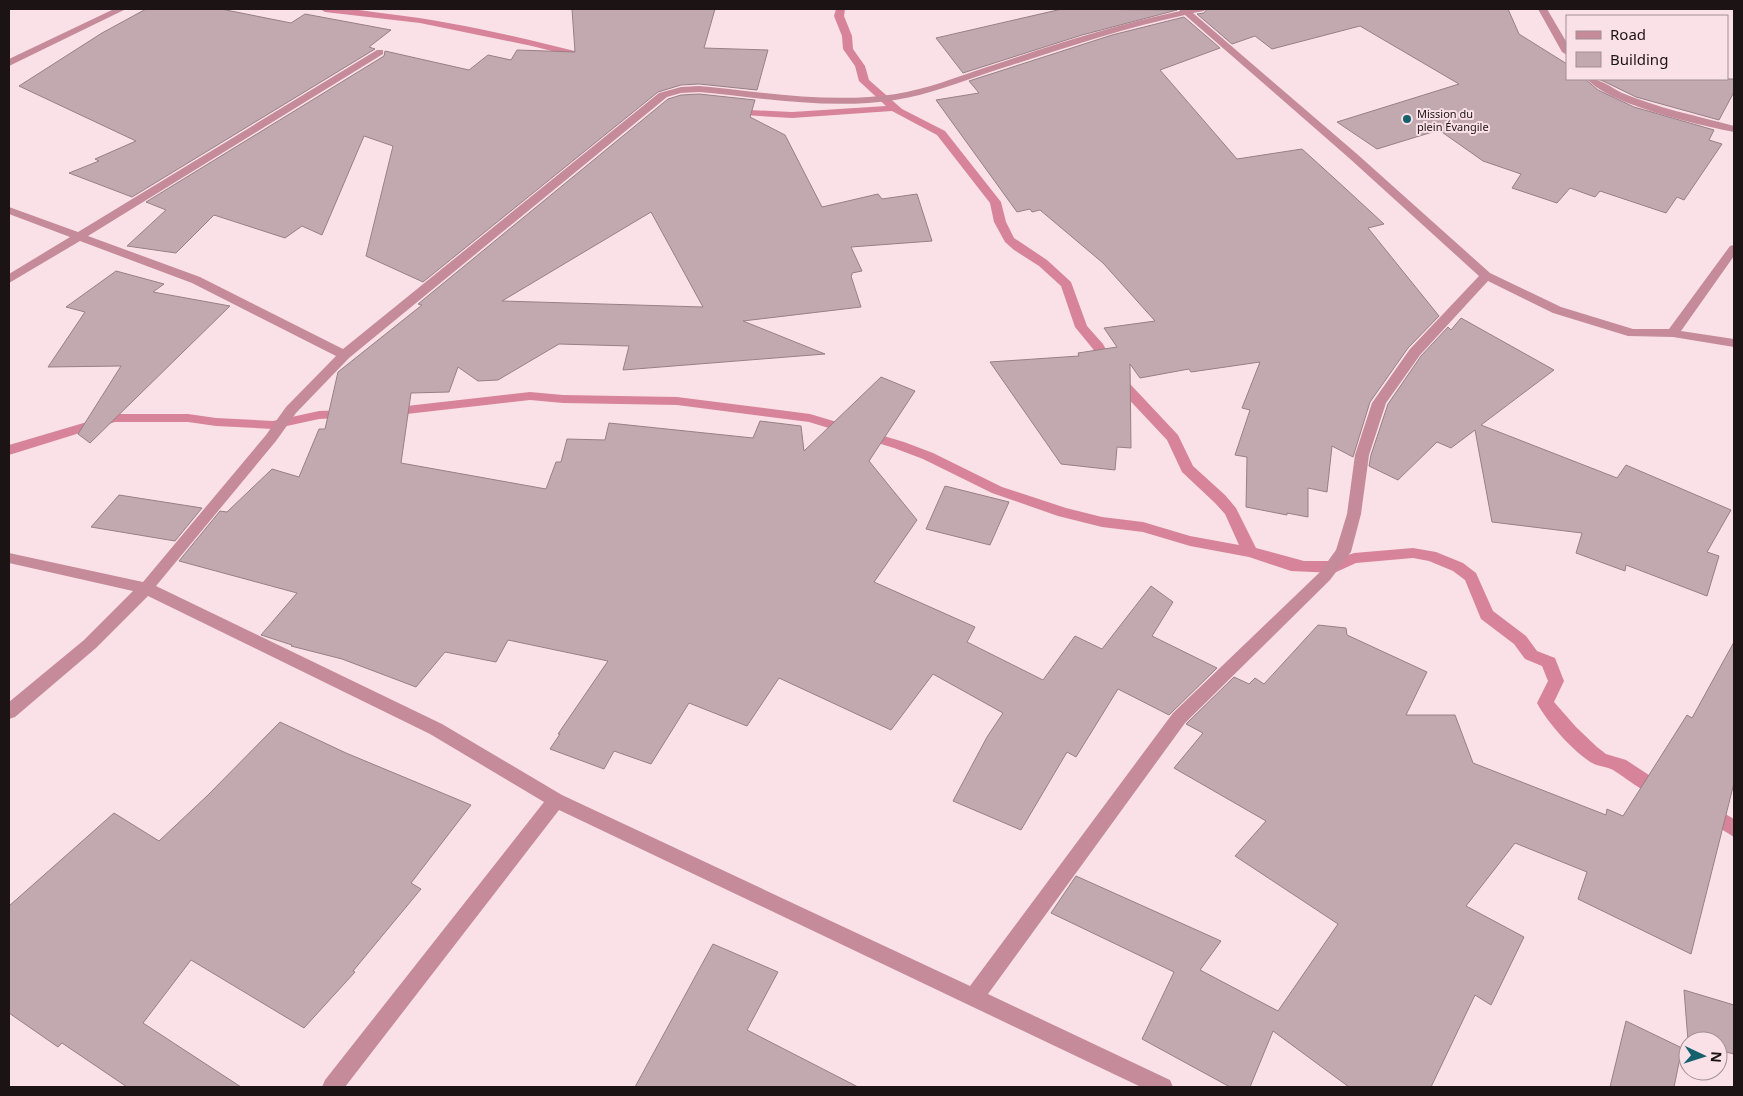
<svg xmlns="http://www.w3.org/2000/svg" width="1743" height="1096" viewBox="0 0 1743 1096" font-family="'Noto Sans',sans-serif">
  <rect width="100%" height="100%" fill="#fae1e7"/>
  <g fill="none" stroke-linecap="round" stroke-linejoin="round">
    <!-- stream -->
    <path fill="#d7849b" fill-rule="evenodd" d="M320,9C343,7 366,11 389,14C458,22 527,39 594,56L596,58L591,61L532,46L420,23L325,12Z
      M836,9H845L844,16L852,36L853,49L865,66L869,80L902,109L945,131L1001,202L1006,222L1014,238L1047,260L1071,282L1087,326L1103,344L1113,363L1131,385L1178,435L1193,466L1225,495L1236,508L1256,548L1304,561H1332L1354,553L1413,548L1436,552L1463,563L1476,573L1493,611L1526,636L1537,651L1555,658L1564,681L1554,702L1576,727L1597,747L1606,754L1626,760L1652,777L1670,784L1673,789L1670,794C1651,801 1631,781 1616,772C1610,767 1601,767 1594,764C1575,754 1547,722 1537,703L1548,681L1542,666L1525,659L1514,644L1481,619L1465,580L1453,571L1429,561L1413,558L1356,563L1334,573L1291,571L1249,557L1190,546L1143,532L1102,527L1058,516L992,493L923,459L894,448L809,422L677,405L563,403L530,400L389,416L384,415L382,412L384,409L389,408L530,392L563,395L677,397L810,414L904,442L933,453L1002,487L1066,508L1102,517L1143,522L1190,536L1239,545L1225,514L1215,503L1182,472L1167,440L1121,391L1102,367L1093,349L1075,327L1061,286L1039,266L1014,250L1005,242L994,222L990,203L937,135L892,111L792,118L726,114L725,112L730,109L792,112L886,106L859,81L855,66L843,49L842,36L834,16Z
      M349,410L354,411L356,414L354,417L319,419L273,429L216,426L188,422H115L9,455V445L114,414H188L216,418L273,421L319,411Z
      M1708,804L1734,819V837L1702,817L1699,812L1702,807Z"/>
  </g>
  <!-- building -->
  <path fill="#c2a9af" stroke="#978085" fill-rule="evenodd" d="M146,9H221L291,23L305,14L391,30L369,47L375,49L132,197L69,173L99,161L95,159L136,141L19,86L102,33Z
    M572,9H715L704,48L768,50L757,90L699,84L681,85L658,92L423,282L366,256L393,146L364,136L322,235L302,226L285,238L214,215L176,253L127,246L166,210L146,202L384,56L385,51L469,70L488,55L511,60L517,50L575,52Z
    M1062,9L1177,10L1082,35L963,73L936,38Z
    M1207,9H1508L1519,34L1567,64V79H1585L1598,90L1634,107L1714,130L1709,140L1722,144L1684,200L1677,197L1666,213L1600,191L1595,197L1570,188L1557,203L1512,188L1521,174L1483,161L1439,130L1377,149L1337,122L1459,84L1360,26L1272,49L1255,36L1232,44L1197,14L1204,13Z
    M1184,17L1220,48L1160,70L1237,159L1302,149L1334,178L1384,224L1368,228L1439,316L1408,348L1370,402L1353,457L1332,446L1327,492L1308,488V517L1287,513V515L1246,507L1247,457L1235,455L1250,410L1242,408L1260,362L1191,372L1189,369L1140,378L1130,364L1131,448L1117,447L1115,470L1061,464L990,362L1079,356L1078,353L1117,347L1104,328L1155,321L1103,263L1040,210L1032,212L1030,209L1017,212L936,100L979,93L969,81L994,73L1112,35Z
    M1599,79H1734V92L1719,120L1636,97Z
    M699,94L755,100L750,117L785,135L822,207L878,194L882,199L917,194L932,241L851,247L862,271L852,273V275L851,276L861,307L743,321L825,354L623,370L629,346L559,344L498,380L478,381L458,367L449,392L411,393L401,463L546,489L556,462H561L567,439L605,440L609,423L753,438L760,421L801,426L804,451L881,377L915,391L869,461L917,520L874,582L975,627L967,642L1043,680L1075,636L1102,649L1151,586L1173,602L1152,636L1217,668L1169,715L1118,689L1076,757L1067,752L1021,830L953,801L987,737L1003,713L933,674L891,730L779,678L747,726L689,703L651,764L614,751L604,769L550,749L560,734H558L608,661L508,640L496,662L445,652L416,687L342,659L291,646L292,645L261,635L297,593L179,561L220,511L227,512L272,469L299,477L319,429H325L338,372L422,305L418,304L668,99L681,95ZM651,212L703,307L502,301Z
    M116,271L164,284L153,292L230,306L90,443L78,434L121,366L48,367L85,312L66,307Z
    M1461,318L1554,370L1481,425L1617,478L1626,465L1731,510L1707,552L1719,556L1707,596L1626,565L1625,571L1576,553L1582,533L1492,522L1475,430L1451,448L1437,442L1398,480L1369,466L1371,455L1388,404L1421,356L1448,327L1451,330Z
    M945,486L1009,502L990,545L926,529Z
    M119,495L202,508L175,541L91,527Z
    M1318,625L1346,628L1347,635L1427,672L1406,715H1455L1473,763L1606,815L1607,809L1623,816L1687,715L1692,718L1734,642V783L1691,954L1578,899L1587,872L1515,843L1466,906L1524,937L1491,1005L1475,995L1431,1087H1349L1273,1031L1250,1087H1230L1142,1039L1174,972L1051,913L1076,876L1221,941L1200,970L1278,1011L1338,924L1235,856L1266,821L1174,768L1203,733L1186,724L1234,677L1249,684L1255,678L1264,684Z
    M280,722L346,753L471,805L411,883L421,889L353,971L355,972L304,1028L191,960L143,1023L241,1087H127L62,1043L58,1047L9,1013V906L114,813L159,841L208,795Z
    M713,944L778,972L747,1030L858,1087H635Z
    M1684,990L1734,1005V1054L1718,1050V1041H1688Z
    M1626,1021L1682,1048L1674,1087H1610Z"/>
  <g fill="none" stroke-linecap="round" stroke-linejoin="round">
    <!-- street -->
    <path fill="#c68b9b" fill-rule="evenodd" d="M114,9H126L9,66V59Z
      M1179,9H1205L1204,11L1193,13L1357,154L1490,273L1561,307L1633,329H1669L1730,246L1734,245V256L1681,331L1734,339V347L1673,337L1628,336L1553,313L1488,281L1420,355L1386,403L1369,455L1361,514L1351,552L1330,580L1185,723L988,994L1170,1080L1173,1087H1141L559,810L345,1087H322L325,1080L544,802L430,734L148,596L96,648L15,717L9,719V702L84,640L133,591L9,563V553L143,582L266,435L286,407L336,356L192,283L80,241L9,283V274L70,237L9,214V207L78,232L377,50H383V54L88,236L200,277L343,349L659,93L681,87L699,86C764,92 831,104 896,94C927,89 957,77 987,67C1050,46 1114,25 1180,11ZM1185,15L1349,158L1479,276L1410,349L1372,403L1355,455L1347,514L1336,550L1320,572L1173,713L970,986L562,795L442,724L156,586L276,441L296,413L349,358L667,97L681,93L699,92C764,98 830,110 895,100C928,95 960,82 993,71C1056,51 1119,29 1185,15Z
      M1538,9H1547L1567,43V55L1562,52Z
      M1587,79C1601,78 1610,87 1622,93C1658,108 1697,116 1734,126V132C1699,125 1610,105 1587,79Z"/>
  </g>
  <!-- markers -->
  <circle fill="#15606d" stroke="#fae1e7" stroke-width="2" cx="1407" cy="119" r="5"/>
  <g text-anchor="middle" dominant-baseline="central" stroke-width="4" stroke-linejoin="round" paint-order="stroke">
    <!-- far-poi labels -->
    <g font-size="11" fill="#1c1315" stroke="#fae1e7" text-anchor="start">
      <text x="1417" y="113">Mission du<tspan x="1417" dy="13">plein Évangile</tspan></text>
    </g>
  </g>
  <!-- border -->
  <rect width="1743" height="1096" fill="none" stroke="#1c1315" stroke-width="20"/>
  <!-- legend -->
  <rect x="1566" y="15" width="162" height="65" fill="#fae1e7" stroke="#a18f93"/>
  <rect x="1576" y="31" width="25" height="8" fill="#c68b9b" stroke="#a18f93"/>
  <text x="1610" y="40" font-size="15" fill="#1c1315">Road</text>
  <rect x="1576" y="52" width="25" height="15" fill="#c2a9af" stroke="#a18f93"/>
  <text x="1610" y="65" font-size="15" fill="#1c1315">Building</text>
  <!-- north arrow -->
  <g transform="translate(1703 1056) rotate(94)"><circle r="24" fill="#fae1e7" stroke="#a18f93"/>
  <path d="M0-4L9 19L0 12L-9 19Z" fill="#15606d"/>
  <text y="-8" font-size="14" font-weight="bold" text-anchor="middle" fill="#1c1315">N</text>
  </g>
</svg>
